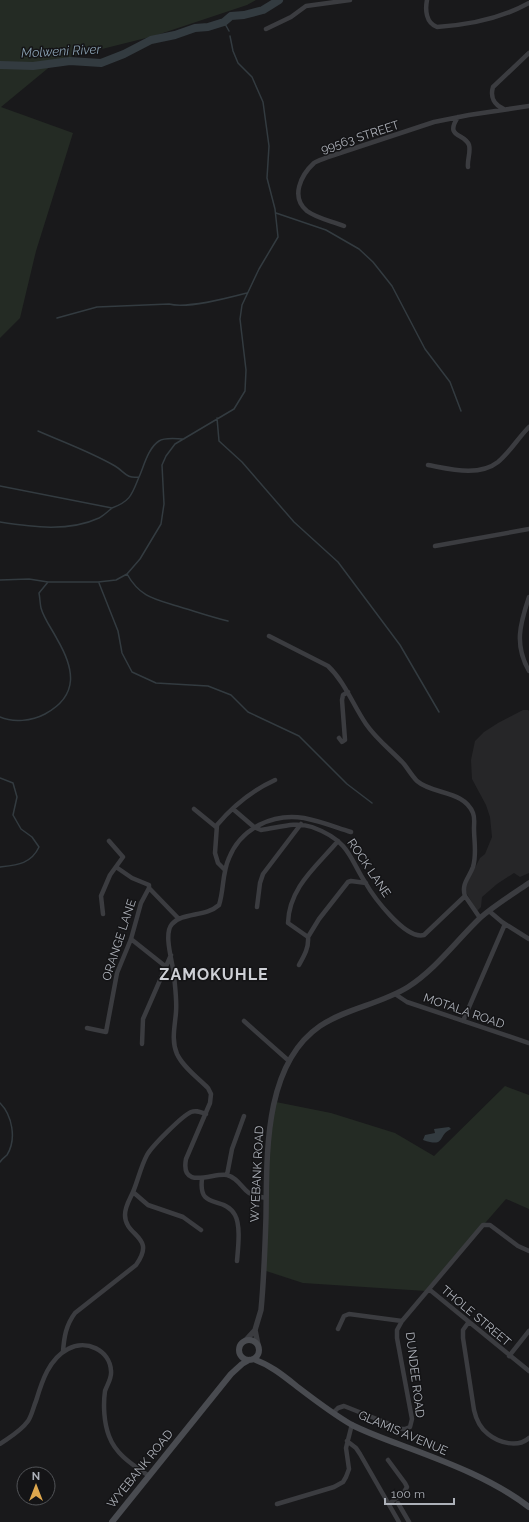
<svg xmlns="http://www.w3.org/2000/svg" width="529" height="1522" font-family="Raleway,sans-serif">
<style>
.built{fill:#262628}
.green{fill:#242b24}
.water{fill:#333b40}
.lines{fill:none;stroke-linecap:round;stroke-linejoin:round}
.stream{stroke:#333b40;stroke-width:1.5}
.river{stroke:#333b40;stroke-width:8}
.minor{stroke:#3b3c40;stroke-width:4.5}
.tertiary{stroke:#3b3c40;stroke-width:5.5}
.secondary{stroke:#494b50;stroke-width:6}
.labels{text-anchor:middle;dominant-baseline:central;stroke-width:3;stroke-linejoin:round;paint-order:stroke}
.street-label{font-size:12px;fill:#adb1b9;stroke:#141416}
.water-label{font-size:13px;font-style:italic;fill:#889fb0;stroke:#141416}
.district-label{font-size:16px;font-weight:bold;letter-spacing:1px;fill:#ced0d6;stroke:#141416}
</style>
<rect width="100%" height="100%" fill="#19191b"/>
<!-- built -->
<path class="built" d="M523,710H528L529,711V873L520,877L514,873L497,884L482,897L481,907L477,911L464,889L480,858L485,854L492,837L490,817L486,805L472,779L471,760L475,741L484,732L498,723Z"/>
<!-- green -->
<path class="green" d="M0,0H256L247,5L154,36L58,60L1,107L73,133L36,251L20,318L0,338Z
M505,1086L529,1095V1209L506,1199L426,1291L303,1283L263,1270L268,1143L276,1102L331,1113L395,1133L434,1156Z"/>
<!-- water -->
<path class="water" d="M449,1127L451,1129C437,1135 447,1148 423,1140L425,1135L435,1133L434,1129Z"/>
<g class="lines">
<!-- stream -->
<path class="stream" d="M224,22L229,31
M276,213L326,230L359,249L373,262L392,286L425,349L450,382L461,411
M57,318L97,307L169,304C187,309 228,298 247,293
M217,418L219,441L242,462L294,522L338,562L400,645L439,712
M38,431C63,442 91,452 115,466C125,472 126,479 139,477C144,466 148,448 159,441C165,437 177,439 184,439
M0,486L112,508C131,501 132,494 139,477
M0,522C32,527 69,532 99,518C103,516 107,512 111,509
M127,574C140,597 154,599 177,606C194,611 211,617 228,621
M0,580L29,579L48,582
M99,583L118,631L122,653L132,672L156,683L208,686L231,695L248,712L299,736L347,784L372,803
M0,717C13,723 32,721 45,714C80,695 74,668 57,639C52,629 44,619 41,608C40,604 40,598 39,593L48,582H98L116,580L127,574L140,559L161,524L164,504L162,465L166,456L175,444L234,409L245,391L246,370L240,319L242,305L259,269L278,237L275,209L267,178L269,146L263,102L252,77L238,63L233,51L230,36
M0,778L13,783L17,797L13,815L21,829L32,837L39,847C31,864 17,865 0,867
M0,1103C12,1115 17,1139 7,1155C5,1157 2,1159 0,1162"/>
<!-- river -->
<path class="river" d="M0,65L33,66L70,61L101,63L124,54L151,40L175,35L195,28L208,27L224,22L231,16L244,15L263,10L279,0"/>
<!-- minor -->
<path class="minor" d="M427,0C425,10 426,23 437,27C468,25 502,18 529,3
M266,29L291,17L306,6L350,0
M504,109C494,105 490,97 493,87L529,53
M458,117C444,138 465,133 469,145C471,152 467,160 468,167
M344,226C332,221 318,219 307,211C290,197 301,175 314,163C318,160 324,159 328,157L434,122L469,115L529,106
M428,465C450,469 479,477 498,462C510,452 518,438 529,427
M435,546L529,529
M529,597C520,624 514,645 529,671
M269,636L328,666C345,682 353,705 366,724C377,740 391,750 404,764C408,769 412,776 417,781C433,795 464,790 473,813C475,818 474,823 474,828C474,842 477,854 473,867C469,878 461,884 465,896
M339,738L342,742L345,740L342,700L343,695L348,692
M194,809L216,827
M233,809L254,827L261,830C278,828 295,821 312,827C323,831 335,837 343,846C352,856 357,870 365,882C373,896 405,940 424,935L465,896L480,918
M225,870L218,863L215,853L217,825C233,806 253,790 275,780
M149,888L179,919
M257,907L260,883L263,874L301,824
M489,911L502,922L529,939
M103,914L101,896L110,875L123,857L109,841
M308,937L319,919L348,882L351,881L366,883
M131,939L165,966
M299,965C304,956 309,948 308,937L288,923C289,887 317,866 338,841
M395,994L407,1002L529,1043
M244,1021L289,1061
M463,1021L505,924
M87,1028L106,1032L117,973L131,939L141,903L149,888V885L132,878L116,867
M142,1044L143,1019L171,955
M227,1175L232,1149L244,1116
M202,1179C198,1211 224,1195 235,1215C241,1226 238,1248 237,1261
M133,1192L148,1205L183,1217L201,1230
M266,1198C260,1197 253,1196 249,1193C241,1187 238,1178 227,1175C214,1172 180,1191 186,1159L210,1103L211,1094L208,1088C198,1078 183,1067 177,1054C171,1040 175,1026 176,1012C177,1000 175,987 174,975C173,963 163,934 172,924C182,912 206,917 219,905C224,890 222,873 229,858C241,828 273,813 304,818C320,821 335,827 351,832
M430,1290L529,1371
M468,1323L463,1330V1338L474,1410C476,1419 480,1428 488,1434C499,1443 518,1448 529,1438
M338,1329L344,1316L349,1314L402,1321
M63,1352C64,1337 66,1325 75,1313L136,1265C157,1236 125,1237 125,1215C125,1206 130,1199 133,1192C138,1180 141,1166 147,1155C152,1146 182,1116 191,1112C196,1110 200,1112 206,1114
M509,1356L529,1331
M333,1413L338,1408L344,1406L402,1429H405L410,1427L412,1419L397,1338V1330L402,1321L483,1225H490L518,1246L529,1251
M347,1441L356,1448L360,1454L399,1522
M0,1444C10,1437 21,1431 28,1421C32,1415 33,1408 36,1401C42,1381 49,1359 68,1349C86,1339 110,1350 111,1371C112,1378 107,1385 105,1391C103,1405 104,1423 109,1436C116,1455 133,1465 149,1476
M388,1460L405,1483L407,1487L404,1492L389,1504
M398,1503L409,1522
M277,1504L334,1487L343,1482L346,1477L349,1469L346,1448L352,1424"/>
<!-- tertiary -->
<path class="tertiary" d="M255,1330L258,1345
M245,1341L255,1330L261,1310C264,1279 265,1248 266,1217C267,1156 263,1065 320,1026C347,1008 381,1004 408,987C436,969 456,941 480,918C495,905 513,894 529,883"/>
<!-- secondary -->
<path class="secondary" d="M239 1350a10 10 0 1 1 20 0a10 10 0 1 1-20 0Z
M253,1359C271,1365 285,1377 299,1388C316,1401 333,1414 352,1425C370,1434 390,1441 409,1448C449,1463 494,1480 529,1507
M112,1522L231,1374L242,1364L249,1360"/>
</g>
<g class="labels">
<!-- street labels -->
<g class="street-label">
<text transform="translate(360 137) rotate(-18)">99563 STREET</text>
<text transform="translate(369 868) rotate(56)">ROCK LANE</text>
<text transform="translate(119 940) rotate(-72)">ORANGE LANE</text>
<text transform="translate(464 1011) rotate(19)">MOTALA ROAD</text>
<text transform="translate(257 1174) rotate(-87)">WYEBANK ROAD</text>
<text transform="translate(476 1316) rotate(40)">THOLE STREET</text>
<text transform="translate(415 1375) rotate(83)">DUNDEE ROAD</text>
<text transform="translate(403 1433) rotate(23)">GLAMIS AVENUE</text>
<text transform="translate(140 1469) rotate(-51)">WYEBANK ROAD</text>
</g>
<!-- water labels -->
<g class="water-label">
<text transform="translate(61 51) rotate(-3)">Molweni River</text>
</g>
<!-- district labels -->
<g class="district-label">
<text x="214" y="974">ZAMOKUHLE</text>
</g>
</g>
<!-- north arrow -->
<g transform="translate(36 1486)"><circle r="19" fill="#141416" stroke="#515357"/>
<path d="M0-3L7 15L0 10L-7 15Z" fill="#dfa84e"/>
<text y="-6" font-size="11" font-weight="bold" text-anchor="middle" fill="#adb1b9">N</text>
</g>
<!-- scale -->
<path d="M385 1498v6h69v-6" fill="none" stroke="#adb1b9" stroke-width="2"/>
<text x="391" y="1498" font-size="12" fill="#adb1b9" stroke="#141416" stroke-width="3" paint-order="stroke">100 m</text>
</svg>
